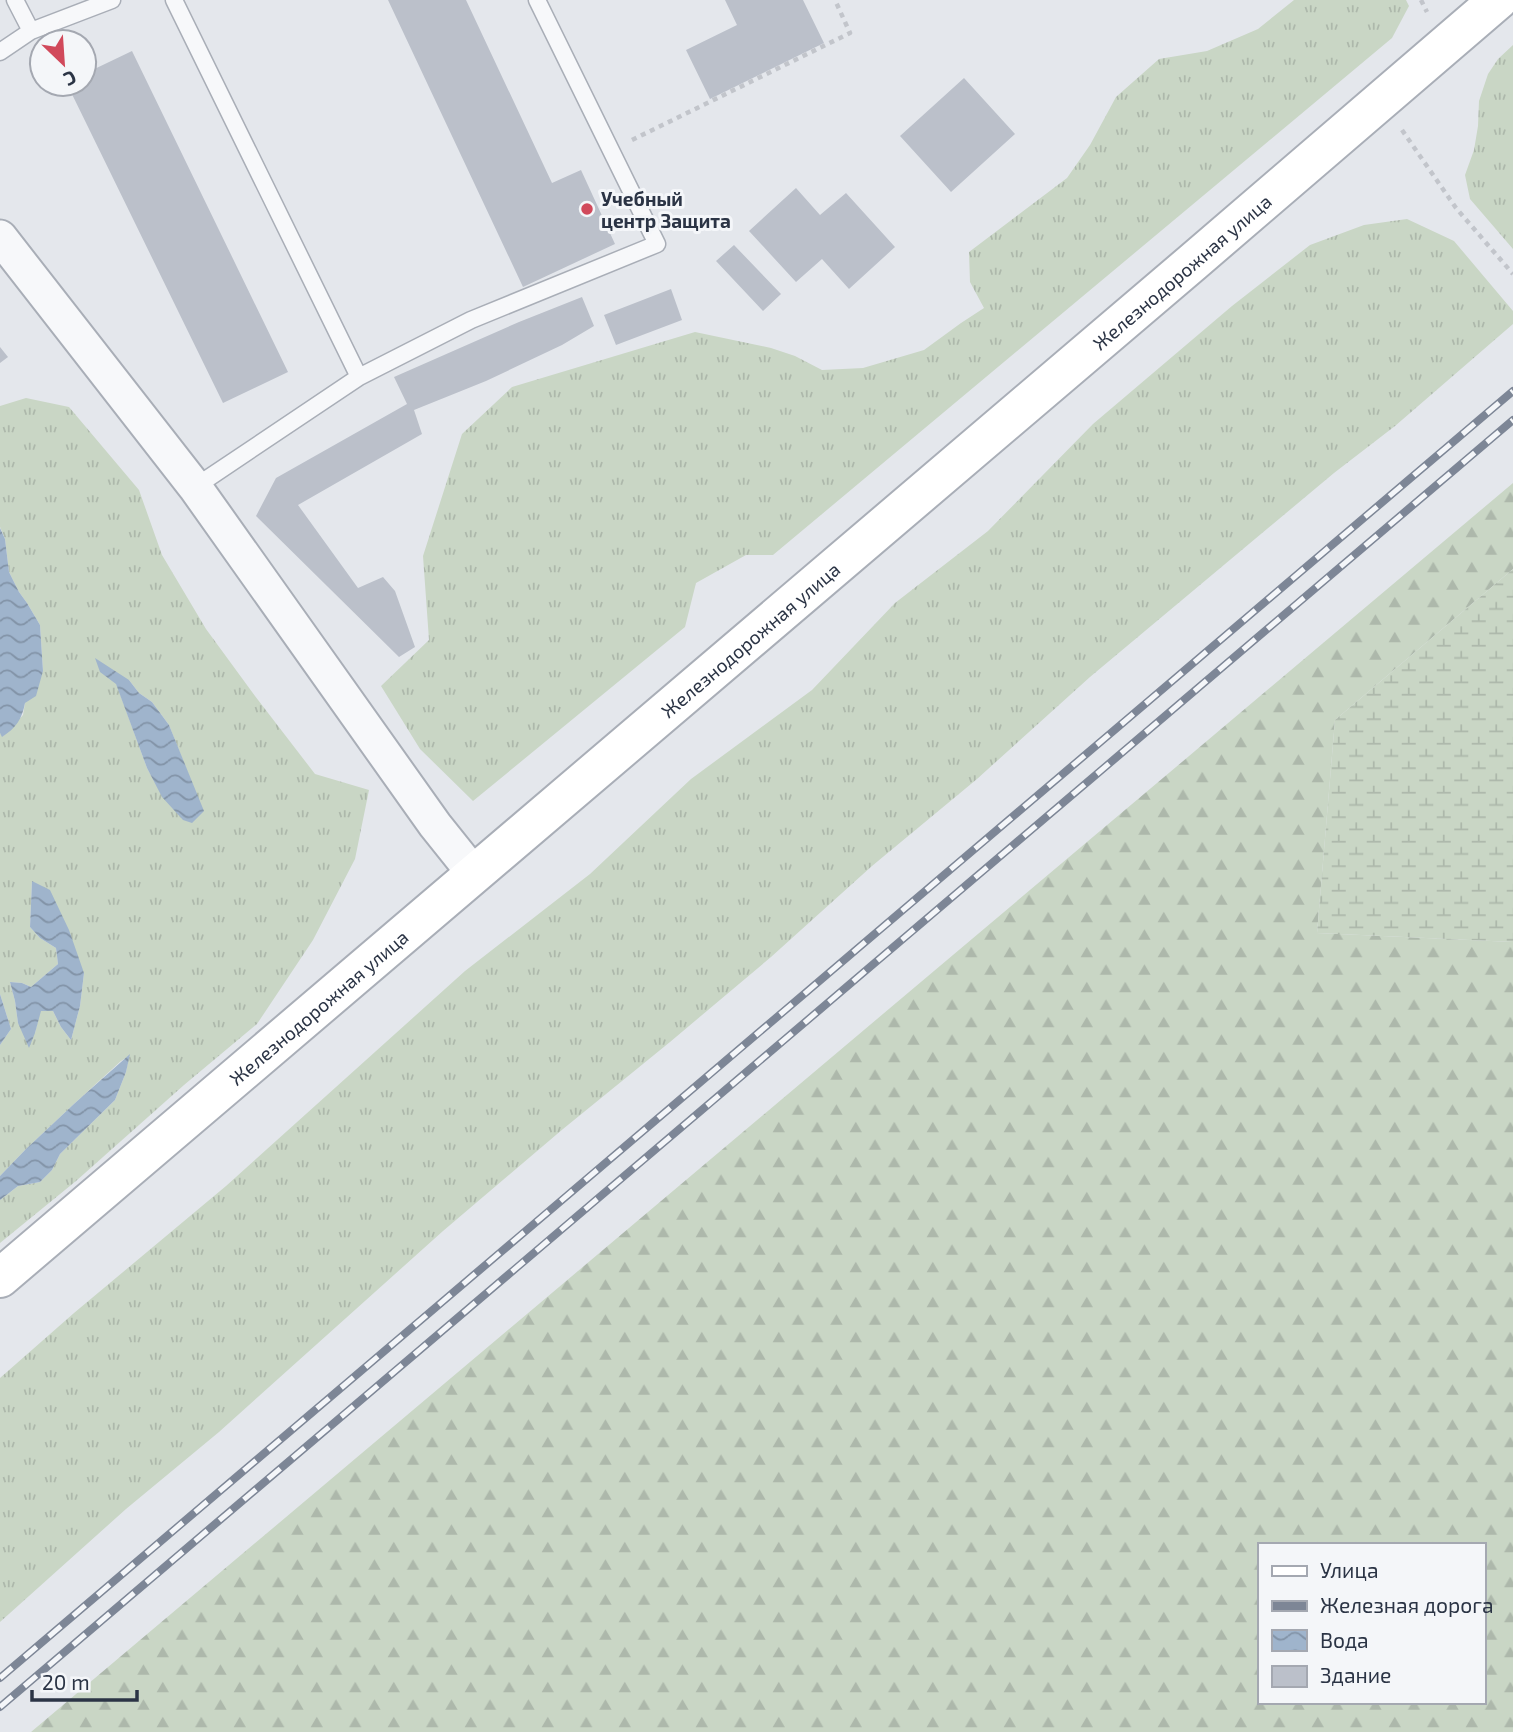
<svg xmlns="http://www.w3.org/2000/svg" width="1513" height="1732" font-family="'Exo 2',sans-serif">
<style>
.grass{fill:url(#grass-tufts);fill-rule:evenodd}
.forest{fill:url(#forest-firs);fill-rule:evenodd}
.wetland{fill:url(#wetland-marsh)}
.water{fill:url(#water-waves)}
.building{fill:#bbc0ca}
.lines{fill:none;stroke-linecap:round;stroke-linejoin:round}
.service-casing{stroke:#a9aeb7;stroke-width:19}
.minor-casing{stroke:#a9aeb7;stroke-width:37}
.secondary-casing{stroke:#a9aeb7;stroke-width:42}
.path{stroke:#c2c5cb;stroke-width:4.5;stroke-dasharray:5 5;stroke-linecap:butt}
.service{stroke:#f7f8fa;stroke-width:16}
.minor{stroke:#f7f8fa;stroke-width:33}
.secondary{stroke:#fff;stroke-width:38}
.rail-casing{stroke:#7d8696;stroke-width:8}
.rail{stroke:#f4f6f9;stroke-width:5;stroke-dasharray:16;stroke-linecap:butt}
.poi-dot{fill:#d1495b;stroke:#f4f6f9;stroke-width:2.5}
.labels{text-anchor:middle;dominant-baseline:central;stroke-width:6;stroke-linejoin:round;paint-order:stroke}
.poi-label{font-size:19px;font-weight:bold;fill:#2b3445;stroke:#f4f6f9;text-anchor:start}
.street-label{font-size:19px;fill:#2b3445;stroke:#f4f6f9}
</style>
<defs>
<pattern id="grass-tufts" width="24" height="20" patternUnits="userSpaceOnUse" patternTransform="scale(1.75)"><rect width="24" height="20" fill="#c9d6c5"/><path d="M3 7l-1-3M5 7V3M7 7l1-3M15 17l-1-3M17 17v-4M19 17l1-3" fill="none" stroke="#adb8ab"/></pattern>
<pattern id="forest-firs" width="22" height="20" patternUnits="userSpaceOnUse" patternTransform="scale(1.75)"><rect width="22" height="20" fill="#c9d6c5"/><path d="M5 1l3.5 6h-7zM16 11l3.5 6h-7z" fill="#adb8ab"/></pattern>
<pattern id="wetland-marsh" width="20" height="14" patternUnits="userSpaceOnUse" patternTransform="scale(1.75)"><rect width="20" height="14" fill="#c9d6c5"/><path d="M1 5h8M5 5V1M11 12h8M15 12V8" fill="none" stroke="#adb8ab"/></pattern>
<pattern id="water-waves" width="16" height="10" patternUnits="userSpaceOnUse" patternTransform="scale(1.75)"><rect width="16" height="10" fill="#9fb4cc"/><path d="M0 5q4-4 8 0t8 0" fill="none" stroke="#8293a7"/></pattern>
</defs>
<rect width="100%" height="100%" fill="#e4e7ec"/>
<!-- grass -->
<path class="grass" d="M1294,0H1406L1409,6L1392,38L773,555H746L696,583L685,627L473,801L420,749L381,686L429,640L423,556L462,434L512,387L695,332L771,348L795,356L822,370L863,368L924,350L961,323L984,308L970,282L969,252L1067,178L1090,145L1116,97L1159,59L1207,51L1258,29Z
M1513,45V249L1470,199L1465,175L1474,150L1478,126L1479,101L1488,74L1498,59Z
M1407,219L1454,241L1513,311V324L1395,426L1334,473L1090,677L977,779L872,866L771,957L670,1042L563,1129L443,1231L219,1432L126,1509L0,1622V1378L74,1313L226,1186L465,971L590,874L691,779L812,690L895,603L988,531L1093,424L1232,306L1310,245L1364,225Z
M26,398L69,407L139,490L162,555L206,629L255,696L315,774L369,790L355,859L313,940L257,1024L184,1085L76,1181L0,1243V1200L18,1186L40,1182L52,1170L60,1154L115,1100L126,1072L129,1056L121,1061L75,1103L26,1149L0,1176V1045L11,1029L0,994V733L3,736L23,715L25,703L43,671L40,625L27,603L19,592L9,572L5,539L0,527V406ZM129,680L139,693L152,702L169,725L195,791L163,797L147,768L116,683ZM32,881L84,973L80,1006L71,1040L61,1027L53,1011H40L35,1033L18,1023L15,1001L10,982L22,983L31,987L58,964L56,948L40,938L30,927Z"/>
<!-- forest -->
<path class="forest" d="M1513,483V569L1335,720L1317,933L1513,942V1732H31ZM1259,1545H1483V1702H1259Z"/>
<!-- wetland -->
<path class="wetland" d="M1513,569V942L1317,933L1335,720Z"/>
<!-- water -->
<path class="water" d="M0,528L5,539L9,572L19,592L27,603L40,625L43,671L36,696L25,703C22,719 16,728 2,737L0,733Z
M95,658L129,680L139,693L152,702L169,725L204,811L192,823L183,820L162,797L147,768L116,684L100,672Z
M32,881L50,890L69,930L84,973L80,1006L71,1040L61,1027L53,1011H41L35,1033L29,1048L18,1023L15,1001L10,982L22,983L31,987L58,964L56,948L40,938L30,927Z
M0,994L11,1029L0,1045Z
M130,1054L126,1072L115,1100L60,1154L52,1170L40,1182L18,1186L0,1200V1176L26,1149L75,1103Z"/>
<!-- building -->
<path class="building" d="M388,0H466L552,183L581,170L615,244L523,287Z
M725,0H803L824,43L710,99L686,50L737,25Z
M132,51L288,372L223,403L67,84H84V74Z
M964,78L1015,134L951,192L900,136Z
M796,188L820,215L846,193L895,247L849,289L822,259L796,282L749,231Z
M734,245L781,294L763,311L716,261Z
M671,289L682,320L616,345L604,315Z
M582,297L594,326L562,345L486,381L414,410L422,434L298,505L358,588L383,577L395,591L415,647L399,657L256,516L276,478L407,404L394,377L519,322Z
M0,347L8,357L0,363Z"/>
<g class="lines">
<!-- service casing -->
<g class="service-casing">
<path id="service" d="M15,0L31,31
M174,0L359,377L195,487
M0,52L31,31L112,0
M359,377L471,320L657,244L537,0"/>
</g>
<!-- minor casing -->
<g class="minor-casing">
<path id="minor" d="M0,237L195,487L435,825L475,875"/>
</g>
<!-- secondary casing -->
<g class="secondary-casing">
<g id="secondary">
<path id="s1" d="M0,1278L1193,262L1498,0"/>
</g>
</g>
<!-- path -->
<path class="path" d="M1421,0L1427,12
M1402,130L1456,208L1513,274
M632,140L850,33L835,0"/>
<!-- service -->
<use href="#service" class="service"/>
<!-- minor -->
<use href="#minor" class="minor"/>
<!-- secondary -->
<use href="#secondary" class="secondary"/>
<!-- rail casing -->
<g class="rail-casing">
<path id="rail" d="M0,1678L1513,391
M0,1707L1513,420"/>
</g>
<!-- rail -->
<use href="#rail" class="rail"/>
</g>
<!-- markers -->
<circle class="poi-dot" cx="587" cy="209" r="7"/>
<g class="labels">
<!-- poi labels -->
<g class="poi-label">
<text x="601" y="198">Учебный<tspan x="601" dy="22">центр Защита</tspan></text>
</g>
<!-- street labels -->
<g class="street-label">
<text stroke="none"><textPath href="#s1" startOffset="1552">Железнодорожная улица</textPath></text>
<text stroke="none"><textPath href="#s1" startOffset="985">Железнодорожная улица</textPath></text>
<text stroke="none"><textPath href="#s1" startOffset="418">Железнодорожная улица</textPath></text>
</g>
</g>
<!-- legend -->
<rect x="1258" y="1543" width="228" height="161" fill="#f4f6f9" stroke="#a4a8b1" stroke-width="2"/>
<rect x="1272" y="1566" width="35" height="10" fill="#ffffff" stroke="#a4a8b1" stroke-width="2"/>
<text x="1320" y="1578" font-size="21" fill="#2b3445">Улица</text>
<rect x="1272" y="1601" width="35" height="10" fill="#7d8696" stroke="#a4a8b1" stroke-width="2"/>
<text x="1320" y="1613" font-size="21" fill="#2b3445">Железная дорога</text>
<rect x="1272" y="1630" width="35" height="21" fill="url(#water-waves)" stroke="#a4a8b1" stroke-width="2"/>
<text x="1320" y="1648" font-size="21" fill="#2b3445">Вода</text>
<rect x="1272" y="1666" width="35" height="21" fill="#bbc0ca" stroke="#a4a8b1" stroke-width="2"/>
<text x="1320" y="1683" font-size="21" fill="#2b3445">Здание</text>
<!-- north arrow -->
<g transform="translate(63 63) rotate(155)"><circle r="33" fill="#f4f6f9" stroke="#a4a8b1" stroke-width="2"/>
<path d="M0-5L12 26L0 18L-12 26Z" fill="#d1495b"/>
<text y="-10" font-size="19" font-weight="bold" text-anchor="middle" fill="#2b3445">С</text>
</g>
<!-- scale -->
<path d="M32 1690v10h105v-10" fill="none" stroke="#2b3445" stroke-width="3.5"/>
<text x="42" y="1690" font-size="21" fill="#2b3445" stroke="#f4f6f9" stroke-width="5" paint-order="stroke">20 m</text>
</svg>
